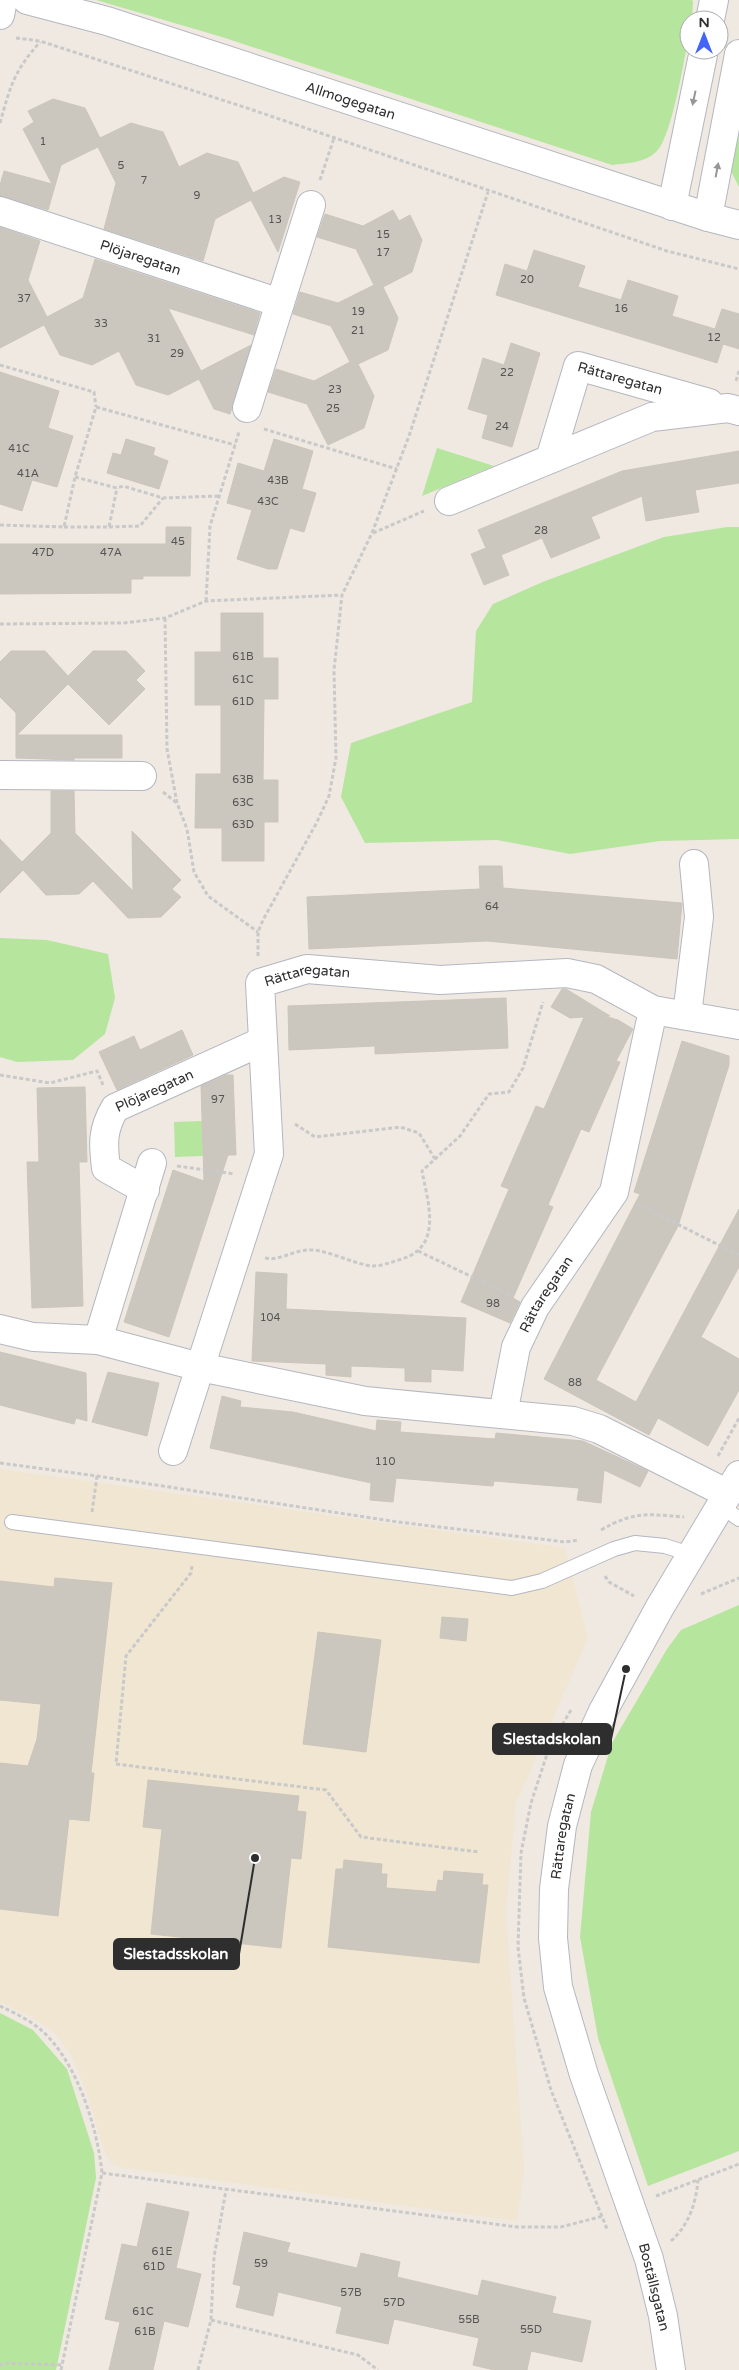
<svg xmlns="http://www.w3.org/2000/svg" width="739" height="2370" font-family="'Varela Round',sans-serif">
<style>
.education{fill:#f0e6d1}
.green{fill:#b6e59e}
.building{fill:#cbc7bf;stroke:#cbc5ba}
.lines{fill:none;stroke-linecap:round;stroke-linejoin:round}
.lane-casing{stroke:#b4b7c1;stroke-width:16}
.street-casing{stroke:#b4b7c1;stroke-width:30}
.path{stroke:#c9c9c9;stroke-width:3;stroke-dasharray:4 2.5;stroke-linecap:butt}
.lane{stroke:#fff;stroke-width:14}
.street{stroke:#fff;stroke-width:28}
.oneway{fill:#969696}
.labels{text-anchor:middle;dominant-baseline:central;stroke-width:4.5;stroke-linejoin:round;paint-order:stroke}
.number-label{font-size:11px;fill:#555452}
.street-label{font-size:14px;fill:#2e2e2e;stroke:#fff}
.leader{fill:none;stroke:#2e2e2e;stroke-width:2}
.callout-dot{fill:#2e2e2e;stroke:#fff;stroke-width:2}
.callout{fill:#2e2e2e;stroke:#2e2e2e;stroke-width:2}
.callout-label{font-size:15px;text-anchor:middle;font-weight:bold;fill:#fff}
</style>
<rect width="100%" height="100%" fill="#efe9e1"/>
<!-- education -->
<path class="education" d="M0,1469L565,1548L588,1638L516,1804L506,1912L524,2170L517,2221L125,2168L112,2164L105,2153L86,2091L72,2056L55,2033L33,2018L0,2002Z"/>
<!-- green -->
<path class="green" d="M96,0H692L693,2L692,19L689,20V35C684,59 672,138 656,152C644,163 627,163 612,165L222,37Z
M739,93V187L728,165Z
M437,448L494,466L422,496Z
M727,527H739V839L660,841L570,854L497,840L365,843L341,797L351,743L472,702L476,631L493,604L545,581L664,537Z
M0,938L47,940L108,954L115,998L105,1034L73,1060L17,1062L0,1057Z
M202,1121L203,1156L175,1157L174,1122Z
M739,1605V2151L648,2186L598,2038L580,1937L591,1812L612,1743L667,1649L681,1630Z
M0,2013L33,2030L67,2069L94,2153L96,2178L56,2370H0Z"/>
<!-- building -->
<path class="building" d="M53,99L85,108L100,138L131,123L163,132L179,167L207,153L238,162L253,193L284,177L300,182L278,252L251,200L215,219L203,261L104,229L116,183L98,147L61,165L48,210L0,196V185L4,171L52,184L23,129L34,122L28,111Z
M393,210L399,221L410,215L422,240L412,272L383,287L398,318L388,350L358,364L374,396L364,428L328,445L307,404L268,392L276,369L314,381L350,362L331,326L293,314L300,292L338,303L374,285L356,249L317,237L325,214L363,226Z
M0,227L40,241L28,280L47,317L83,298L95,259L260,313L254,335L168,308L201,371L251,345L230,414L214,409L199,379L168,395L136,385L119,351L92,365L60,355L44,325L0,348Z
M534,250L585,266L578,287L621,300L628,280L678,296L672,316L715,329L722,309L739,314V349L723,344L717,363L496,295L505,264L527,271Z
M511,343L540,353L512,447L482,438L488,415L468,409L483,358L504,365Z
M0,372L59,391L48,428L73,436L57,487L32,480L22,511L0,504Z
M126,439L155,448L153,455L168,461L159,489L107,473L113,453L121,455Z
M274,439L313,451L302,489L316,493L304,532L290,528L277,569H268L237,559L252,510L227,503L238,463L264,471Z
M739,451V483L695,490L699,512L646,521L642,496L591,517L600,538L551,558L542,538L501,555L509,575L484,585L471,554L486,548L478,530L622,471Z
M166,527H191L190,576H143V579H131V593L0,594V544H166Z
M221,613H263V658H278V699H264L263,780H278V822H264V861H222V828H195L196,774H221V705H195V652H221Z
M11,651H45L68,676L93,651H126L145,671L136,680L145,689L109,725L68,684L17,735H122V758H74V760L16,758V713L0,697V662Z
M51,791H74L75,833L133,891L132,831L181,880L172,889L181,897L161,917L128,918L93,881L79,894L46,895L23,870L0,893V839L22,862L51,833Z
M479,866H502L503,888L682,903L677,959L487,941L309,949L307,897L480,889Z
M562,989H566L610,1016H604L618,1020L633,1029L616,1061L620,1062L589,1132L581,1129L548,1205L553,1207L513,1298L520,1302L510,1323L461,1302L509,1189L501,1186L536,1106L544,1109L584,1017L570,1018L551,1007Z
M506,998L508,1048L375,1054V1046L289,1050L288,1006Z
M182,1030L193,1055L117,1090L99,1052L134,1036L140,1050Z
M682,1041L729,1056V1065L678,1226L596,1380L636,1402L739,1209V1267L701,1337L739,1359V1390L708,1446L658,1418L649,1435L544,1379L640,1194L634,1192Z
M226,1075H233L236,1155H228L169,1337L124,1322L173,1170L204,1181L201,1086Z
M85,1087L87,1162H79L83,1306L32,1308L27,1162H39L37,1088Z
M256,1272L287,1274L286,1309L466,1318L463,1371L431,1369V1382L405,1381V1368L351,1366V1377L326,1375V1364L252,1361Z
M0,1352L86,1373L87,1421L76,1418L74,1424L0,1405Z
M108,1372L159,1383L147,1436L92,1422Z
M222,1396L241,1401L240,1407L293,1412L376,1431L377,1420L401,1422L400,1432L495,1439L496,1433L583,1441L648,1471L640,1487L604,1470L601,1503L577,1500L579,1488L494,1481L493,1486L396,1478L393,1502L370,1500L371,1483L210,1448Z
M55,1578L112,1583L91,1773H94L89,1821L69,1819L58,1916L0,1909V1763L28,1766L37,1739L41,1704L0,1700V1581L54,1587Z
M442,1617L468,1619L466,1641L440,1638Z
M318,1632L381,1640L366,1752L303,1744Z
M148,1780L299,1796L297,1811L306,1812L301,1859L291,1858L281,1948L151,1934L162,1829L143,1827Z
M344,1860L382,1864L381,1874H387L386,1888L436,1892L438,1880L443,1881L444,1871L483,1874L482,1885H488L479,1963L328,1947L336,1869H343Z
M147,2203L189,2212L176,2268L201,2274L188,2327L164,2321L153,2370H109L120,2322L105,2319L122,2244L137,2247Z
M244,2232L290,2243L287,2252L357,2268L361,2253L400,2262L397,2277L478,2296L482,2280L556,2297L552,2313L591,2321L582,2362L531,2351L527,2370H494L473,2365L479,2338L394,2319L388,2344L336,2333L342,2307L278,2292L273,2316L236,2307L241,2286L233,2284Z"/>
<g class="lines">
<!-- lane casing -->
<g class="lane-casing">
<path id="lane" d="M721,1506L739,1519
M12,1522L512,1588L542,1581L614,1549L635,1543L665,1546L690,1554"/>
</g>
<!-- street casing -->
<g class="street-casing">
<g id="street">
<path id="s1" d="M27,0L107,21L708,217L739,225"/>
<path d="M0,15L3,0"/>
<path d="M710,20L714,0"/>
<path d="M672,206L704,50"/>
<path id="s2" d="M0,211L280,303L311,205"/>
<path d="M708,217L739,54"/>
<path d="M247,408L280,303"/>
<path id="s3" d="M550,459L578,366L709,403"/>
<path d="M449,501L652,417L728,408L739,411"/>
<path d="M0,775L142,776"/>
<path d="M687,1015L699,917L694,864"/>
<path d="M152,1163L98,1340L200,1367L365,1401L573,1421L599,1429L728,1494"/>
<path id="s4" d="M145,1190L106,1168C103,1144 102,1130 115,1108L263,1041"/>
<path d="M0,1329L33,1337L98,1340"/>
<path id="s5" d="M503,1414L516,1347L535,1307L614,1192L653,1010"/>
<path id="s6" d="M173,1451L269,1154L260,983L307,969L440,980L567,973L596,979L653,1010L739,1025"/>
<path id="s7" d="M671,2370L663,2316L649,2259L584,2075L558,1987L553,1938L554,1889L562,1826L578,1765L603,1711L660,1607L739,1475"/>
</g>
</g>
<!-- path -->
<path class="path" d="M16,38L40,41L244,107L667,251L739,269
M0,123C10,87 14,71 40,42
M320,180L334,138
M0,365L94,392L96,407
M736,381L739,371
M264,429L397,469
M75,477L117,488L123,486L163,498L218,496
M0,525L64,527L75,477L96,407L235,445
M64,527H109L117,488
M109,527L140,526L163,498
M373,533L424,511
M206,601L210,526L239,432
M165,618L167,749L177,803L187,829L194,872L208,896L258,932
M0,624L123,623L165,618L206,601L342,595
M163,792L177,803
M258,956V932L263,920L317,822L329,796L336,758L334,670L342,595L372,533L409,436L488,192
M0,1075L50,1083L97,1071L103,1085
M295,1124L315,1137L400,1127L419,1133L435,1159
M177,1166L235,1174
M637,1204L739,1255
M418,1251L512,1296
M265,1258C281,1261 293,1250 309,1250C326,1249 353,1264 372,1266C382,1266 392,1262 402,1259C443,1246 428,1203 422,1171L460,1136L489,1094L509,1092L523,1068L543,1002
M718,1456L739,1418
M0,1463L97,1476L398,1522L565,1542L579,1540
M92,1512L97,1476
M601,1530C635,1511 646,1514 684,1517
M192,1566L191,1573L126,1656L116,1764L326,1790L361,1837L479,1852
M605,1576L609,1582L634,1596
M701,1594L739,1578
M571,1710L550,1745L531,1803L521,1853L518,1947L524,1998L551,2090L607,2229
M0,2006C13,2012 29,2020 40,2029C77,2061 97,2126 102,2173
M656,2196L739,2164
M671,2241C689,2225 696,2203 698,2180
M211,2320L358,2355L378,2370
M0,2366L3,2363L62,2365
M61,2370L102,2173L517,2227H561L603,2216
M198,2370L211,2320L214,2257L226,2190"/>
<!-- lane -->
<use href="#lane" class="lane"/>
<!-- street -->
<use href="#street" class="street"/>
</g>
<!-- one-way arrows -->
<defs><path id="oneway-solid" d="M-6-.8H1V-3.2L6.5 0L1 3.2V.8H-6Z" transform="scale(1.25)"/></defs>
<g class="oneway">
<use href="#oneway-solid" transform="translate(694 98) rotate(102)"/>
<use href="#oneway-solid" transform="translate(717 170) rotate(-79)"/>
</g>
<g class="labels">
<!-- number labels -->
<g class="number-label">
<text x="43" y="141">1</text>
<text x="121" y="165">5</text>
<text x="144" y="180">7</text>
<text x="197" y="195">9</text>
<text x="275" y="219">13</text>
<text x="383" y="234">15</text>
<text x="383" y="252">17</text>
<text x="527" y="279">20</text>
<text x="24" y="298">37</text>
<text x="621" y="308">16</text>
<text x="358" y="311">19</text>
<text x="101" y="323">33</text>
<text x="358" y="330">21</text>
<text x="714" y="337">12</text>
<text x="154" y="338">31</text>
<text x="177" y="353">29</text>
<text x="507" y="372">22</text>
<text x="335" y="389">23</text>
<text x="333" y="408">25</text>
<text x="502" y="426">24</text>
<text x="19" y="448">41C</text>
<text x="28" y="473">41A</text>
<text x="278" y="480">43B</text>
<text x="268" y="501">43C</text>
<text x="541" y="530">28</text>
<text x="178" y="541">45</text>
<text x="43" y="552">47D</text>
<text x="111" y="552">47A</text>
<text x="243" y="656">61B</text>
<text x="243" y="679">61C</text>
<text x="243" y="701">61D</text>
<text x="243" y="779">63B</text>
<text x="243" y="802">63C</text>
<text x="243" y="824">63D</text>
<text x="492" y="906">64</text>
<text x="218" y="1099">97</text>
<text x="493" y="1303">98</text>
<text x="270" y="1317">104</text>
<text x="575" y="1382">88</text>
<text x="385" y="1461">110</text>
<text x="162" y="2251">61E</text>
<text x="261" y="2263">59</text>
<text x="154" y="2266">61D</text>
<text x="351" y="2292">57B</text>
<text x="394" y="2302">57D</text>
<text x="143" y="2311">61C</text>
<text x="469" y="2319">55B</text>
<text x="531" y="2329">55D</text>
<text x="145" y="2331">61B</text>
</g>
<!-- street labels -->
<g class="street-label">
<text stroke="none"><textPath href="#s1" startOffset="339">Allmogegatan</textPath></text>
<text stroke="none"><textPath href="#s2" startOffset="148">Plöjaregatan</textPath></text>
<text stroke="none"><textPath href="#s3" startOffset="141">Rättaregatan</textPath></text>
<text stroke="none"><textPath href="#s6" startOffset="532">Rättaregatan</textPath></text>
<text stroke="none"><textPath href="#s4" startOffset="150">Plöjaregatan</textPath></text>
<text stroke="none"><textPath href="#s5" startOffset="129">Rättaregatan</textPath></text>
<text stroke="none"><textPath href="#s7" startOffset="552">Rättaregatan</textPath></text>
<text transform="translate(654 2287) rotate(76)">Boställsgatan</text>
</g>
</g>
<!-- callouts -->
<path class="leader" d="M626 1669L611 1739M255 1858L239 1954"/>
<g class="callout-dot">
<circle cx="626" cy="1669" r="5"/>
<circle cx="255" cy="1858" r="5"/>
</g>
<g class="callout">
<rect x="493" y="1724" width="118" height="30" rx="5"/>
<rect x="114" y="1939" width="125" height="30" rx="5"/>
</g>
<g class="callout-label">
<text x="552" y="1744">Slestadskolan</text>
<text x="176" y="1959">Slestadsskolan</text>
</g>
<!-- north arrow -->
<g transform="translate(704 35)"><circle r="24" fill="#ffffff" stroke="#ababab"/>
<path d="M0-4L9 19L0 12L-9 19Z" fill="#4264fb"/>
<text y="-8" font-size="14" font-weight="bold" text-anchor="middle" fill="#2e2e2e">N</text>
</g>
</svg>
